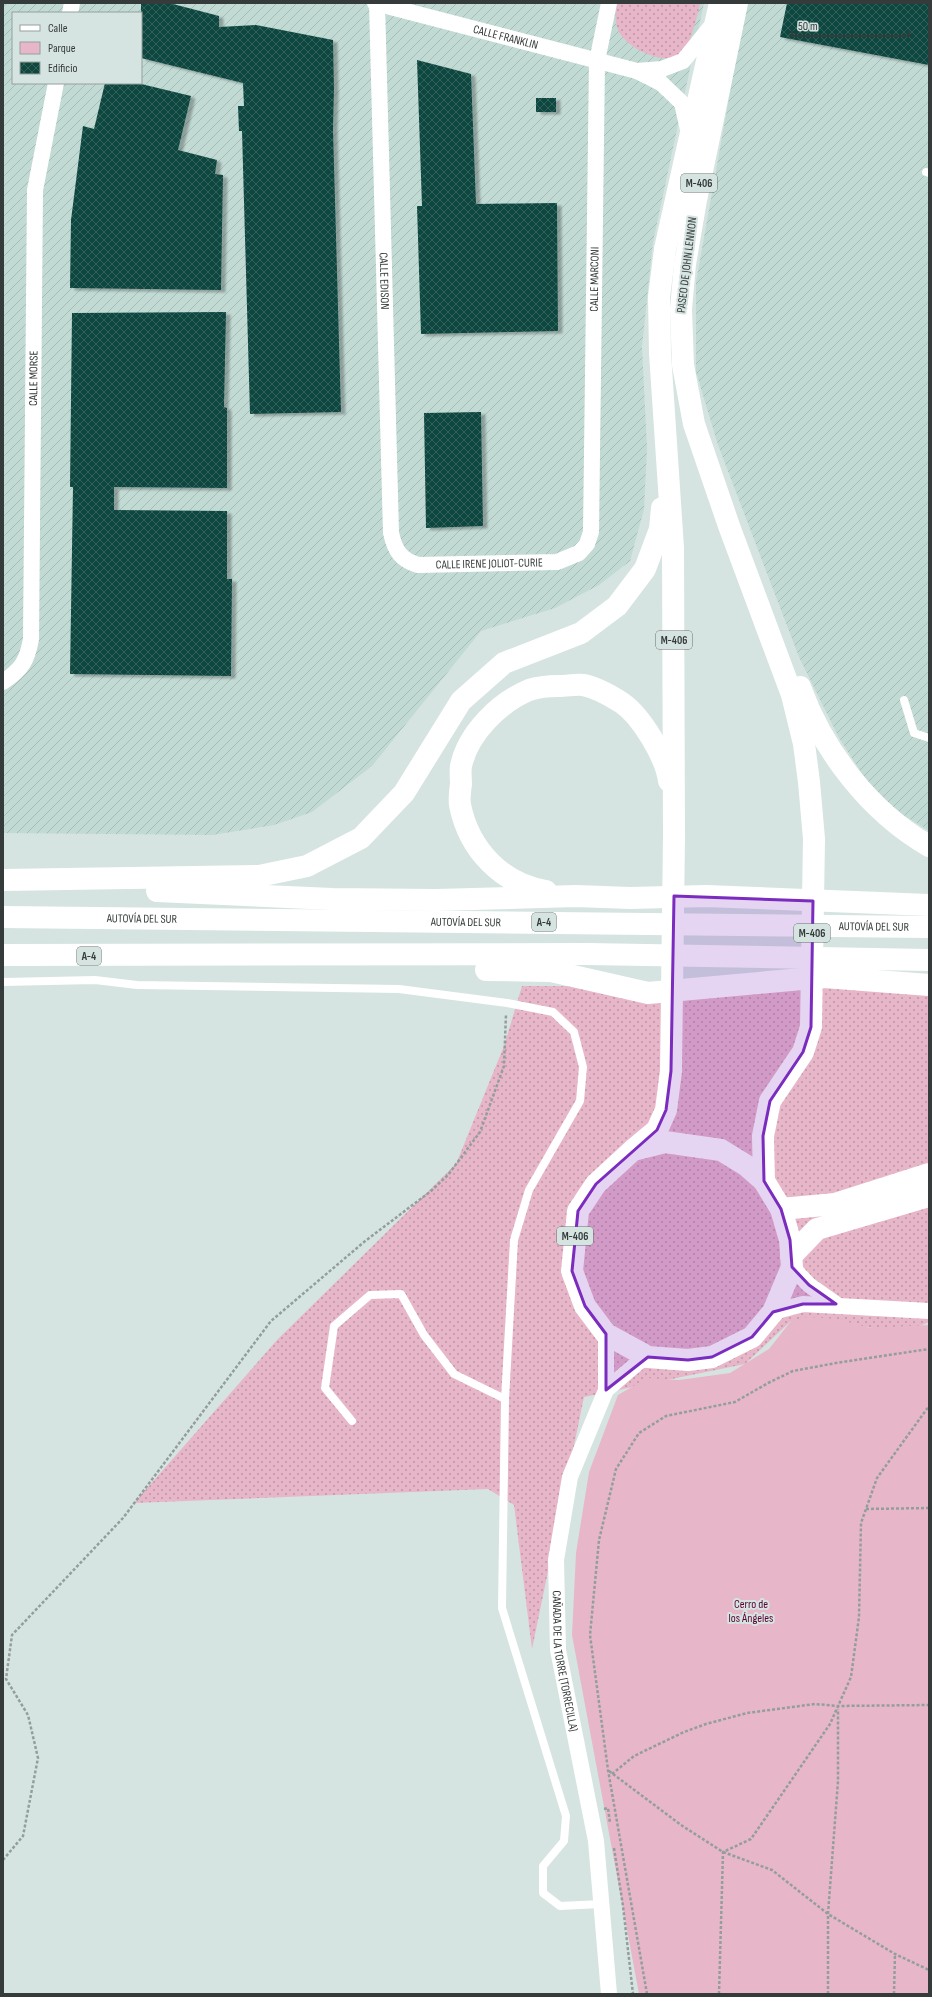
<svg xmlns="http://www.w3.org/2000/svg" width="932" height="1997" font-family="'Sofia Sans Condensed',sans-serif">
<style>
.industrial{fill:url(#industrial-furrows);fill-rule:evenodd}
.grass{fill:url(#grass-dots)}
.park{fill:#e8b6c9}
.building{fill:url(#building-cross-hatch);filter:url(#shadow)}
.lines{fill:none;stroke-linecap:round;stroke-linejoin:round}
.path{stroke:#939e9c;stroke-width:2.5;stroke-dasharray:3 2;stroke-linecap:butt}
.lane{stroke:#fff;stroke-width:8}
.street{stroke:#fff;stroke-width:16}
.highway{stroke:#fff;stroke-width:22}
.marked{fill:#7b2cbf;fill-opacity:0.2;stroke:#7b2cbf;stroke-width:3;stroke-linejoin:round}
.labels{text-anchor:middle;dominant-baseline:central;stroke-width:4;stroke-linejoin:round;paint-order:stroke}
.shield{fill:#d5e4e1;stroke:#656e6c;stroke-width:1}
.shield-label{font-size:11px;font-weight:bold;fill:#353b3a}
.street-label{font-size:12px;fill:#353b3a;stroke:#d5e4e1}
.park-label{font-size:12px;fill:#5b0034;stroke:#d5e4e1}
</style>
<defs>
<pattern id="industrial-furrows" width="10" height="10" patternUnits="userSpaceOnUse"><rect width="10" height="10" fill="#c2dad4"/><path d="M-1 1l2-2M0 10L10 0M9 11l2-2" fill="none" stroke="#a7bcb7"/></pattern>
<pattern id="grass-dots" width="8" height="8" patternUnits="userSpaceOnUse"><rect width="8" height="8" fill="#e8b6c9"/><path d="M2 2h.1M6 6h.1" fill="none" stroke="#bd95a4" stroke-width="1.8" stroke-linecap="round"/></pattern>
<pattern id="building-cross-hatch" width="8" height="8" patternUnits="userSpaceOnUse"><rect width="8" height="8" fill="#0f473f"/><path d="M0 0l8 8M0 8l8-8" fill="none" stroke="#33605a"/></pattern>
<filter id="shadow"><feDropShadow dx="4.5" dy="2.5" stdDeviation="1" flood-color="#0004"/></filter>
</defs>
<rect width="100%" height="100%" fill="#d5e4e1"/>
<!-- industrial -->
<path class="industrial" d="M3,3H704L653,242L642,347L647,448L644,509L630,561L599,585L555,608L481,631L372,766L312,812L274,825L212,835L3,833ZM13,13H141V83H13Z
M746,3H929V831L878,799L838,736L799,657L718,445L696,372V282Z"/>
<!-- grass -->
<path class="grass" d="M617,3H700C699,11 690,44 685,50C670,70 626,49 618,30C614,21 616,12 617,3Z
M522,986L929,987V1322L909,1331L791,1321L745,1364L584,1397L532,1649L514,1505L488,1489L134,1503L277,1340L456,1164L504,1046Z"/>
<!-- park -->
<path class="park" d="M807,1317L837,1319L870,1328L929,1325V1994H639L572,1635L576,1553L589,1472L618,1395L647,1378L679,1380L730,1373L769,1349L791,1321Z"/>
<!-- building -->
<path class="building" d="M141,3H169L219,16V27L256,25L333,40L334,89L333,129L341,412L250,414L242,131H239L238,106H244L243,83L141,58Z
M787,3H929V65L780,37Z
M417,60L471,74L476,204L557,203L558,331L421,334L417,206H422Z
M105,83H137L191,96L178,150L217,160L215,174L223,175L221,290L70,288L71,220L83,126L94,129Z
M536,98H556V112H536Z
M226,312L224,407L227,408V488L114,487V510L227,511V579H232L231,676L70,674L73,487H70L72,313Z
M481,412L483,526L426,528L424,413Z"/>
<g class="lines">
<!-- path -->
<path class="path" d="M866,1509L929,1508
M609,1771L681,1825L723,1852L772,1870L828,1914L895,1954L929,1970
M612,1774L634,1756L684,1732L706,1724L747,1713L815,1704L838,1706L929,1705
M604,1809L608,1808L610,1823
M614,1848L623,1906L633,1994
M3,1860L23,1836L38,1758L28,1715L6,1679L12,1635L123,1518L271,1321L364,1242L431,1191L448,1175L480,1132L504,1066L506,1014
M647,1994L608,1770L590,1635L599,1540L616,1469L639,1433L666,1416L735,1402L768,1383L793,1371L836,1363L929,1349
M719,1994L723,1852L751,1839L830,1724L851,1677L859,1617L861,1523L877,1478L929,1406
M828,1994V1914L838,1781V1709
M894,1994L895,1954"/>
<!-- lane -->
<path class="lane" d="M926,172L929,173
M904,700L914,733L929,738
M3,982L95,980L137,985L399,989L507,1003L553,1012L574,1032L583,1067L580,1101L529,1190L514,1240L505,1399L502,1608L566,1816L564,1841L543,1866V1893L560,1906L601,1904
M352,1421L325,1388L334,1326L370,1295L401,1294L424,1335L454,1374L505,1399"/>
<!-- street -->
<g class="street">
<path id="s1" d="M375,3L637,71"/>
<path id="s2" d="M377,3L391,533C395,551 401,560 418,565L557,562L579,553L587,544L591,532L597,61L609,3"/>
<path d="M70,13L72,3"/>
<path d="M689,134L682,103L661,83L637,71L662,69L683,61L713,24"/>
<path id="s3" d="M3,682C22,669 27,661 31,639L35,190L56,83"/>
<path d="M792,1267L809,1285L836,1304"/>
<path d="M773,1312L803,1304L929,1311"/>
<path id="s4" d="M606,1334V1390L570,1477L556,1560L558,1650L596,1841L609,1994"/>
<path d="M606,1390L640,1361L648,1357"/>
</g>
<!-- highway -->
<g class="highway">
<path d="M737,3L696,200L685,264L681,309L683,365L694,424L729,526L792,695L804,744L809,782L814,839L811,1027L803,1052L770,1101L763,1136L764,1181"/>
<path d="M800,687C823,751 870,812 929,846"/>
<path d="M3,880L259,876L307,866L361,838L404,793L461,701L504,663L581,633L617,606L645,569L660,529L662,508"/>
<path d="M157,891L332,899L436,900L576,896L630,898L706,896L929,905"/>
<path d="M546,891C502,884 469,850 460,805C459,799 460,791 461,784C461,779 460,772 461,766C468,733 499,703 529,690C538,687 550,686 559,686C567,686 576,684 583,685C596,687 611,696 622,703C641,716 666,757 669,781"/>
<path id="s5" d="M3,917L929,927"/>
<path d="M3,955L587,954L929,960"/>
<path d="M486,970L551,971L648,993L824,977L929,985"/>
<path d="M633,1150L665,1142L721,1150L747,1166L764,1181L781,1209L790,1240L792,1267L773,1312L752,1337L712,1357L688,1360L648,1357L606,1334L585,1306L572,1271L578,1211L596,1184L633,1150L657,1130L666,1110L671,1071L674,836L673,548L660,353L659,297L665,249L720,3"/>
<path d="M781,1209L835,1204L929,1174"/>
<path d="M791,1256L817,1229L929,1196"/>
</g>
</g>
<!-- marked area -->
<path class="marked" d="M674,896L813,901L811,1027L803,1052L770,1101L763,1136L764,1181L781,1209L790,1240L792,1267L809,1285L836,1304H803L773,1312L752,1337L712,1357L688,1360L648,1357L606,1390V1334L585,1306L572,1271L578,1211L596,1184L657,1130L666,1110L671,1071Z"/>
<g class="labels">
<!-- shield labels -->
<g class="shield">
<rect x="681" y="174" width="36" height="18" rx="3"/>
<rect x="656" y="631" width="36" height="18" rx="3"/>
<rect x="532" y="913" width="24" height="18" rx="3"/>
<rect x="794" y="924" width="36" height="18" rx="3"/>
<rect x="77" y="947" width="24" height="18" rx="3"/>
<rect x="557" y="1227" width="36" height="18" rx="3"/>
</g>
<g class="shield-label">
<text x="699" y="183">M-406</text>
<text x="674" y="640">M-406</text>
<text x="544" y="922">A-4</text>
<text x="812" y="933">M-406</text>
<text x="89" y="956">A-4</text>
<text x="575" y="1236">M-406</text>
</g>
<!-- street labels -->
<g class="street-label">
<text stroke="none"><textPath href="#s1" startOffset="135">CALLE FRANKLIN</textPath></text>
<text transform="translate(687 265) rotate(-83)">PASEO DE JOHN LENNON</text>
<text stroke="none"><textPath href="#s2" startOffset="1015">CALLE MARCONI</textPath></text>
<text stroke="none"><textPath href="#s2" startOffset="278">CALLE EDISON</textPath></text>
<text stroke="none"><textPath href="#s3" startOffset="314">CALLE MORSE</textPath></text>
<text stroke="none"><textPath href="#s2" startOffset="646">CALLE IRENE JOLIOT-CURIE</textPath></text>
<text stroke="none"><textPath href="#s5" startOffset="139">AUTOVÍA DEL SUR</textPath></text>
<text stroke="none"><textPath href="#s5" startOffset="463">AUTOVÍA DEL SUR</textPath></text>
<text stroke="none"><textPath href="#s5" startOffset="871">AUTOVÍA DEL SUR</textPath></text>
<text stroke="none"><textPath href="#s4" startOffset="336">CAÑADA DE LA TORRE (TORRECILLA)</textPath></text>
</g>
<!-- park labels -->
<g class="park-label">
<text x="751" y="1604">Cerro de<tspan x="751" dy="14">los Ángeles</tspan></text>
</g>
</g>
<!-- border -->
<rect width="932" height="1997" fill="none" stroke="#353b3a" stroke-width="8"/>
<!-- legend -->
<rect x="12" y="12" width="130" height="72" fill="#d5e4e1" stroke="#95a09e"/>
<rect x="20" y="25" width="20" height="6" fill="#ffffff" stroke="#95a09e"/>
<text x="48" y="32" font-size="12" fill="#353b3a">Calle</text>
<rect x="20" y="42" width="20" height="12" fill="#e8b6c9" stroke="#95a09e"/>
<text x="48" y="52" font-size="12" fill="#353b3a">Parque</text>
<rect x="20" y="62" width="20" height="12" fill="url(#building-cross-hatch)" stroke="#95a09e"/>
<text x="48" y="72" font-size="12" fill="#353b3a">Edificio</text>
<!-- scale -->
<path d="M792 30v6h117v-6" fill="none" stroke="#353b3a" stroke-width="2"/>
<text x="798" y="30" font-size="12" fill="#353b3a" stroke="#d5e4e1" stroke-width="3" paint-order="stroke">50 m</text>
</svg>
